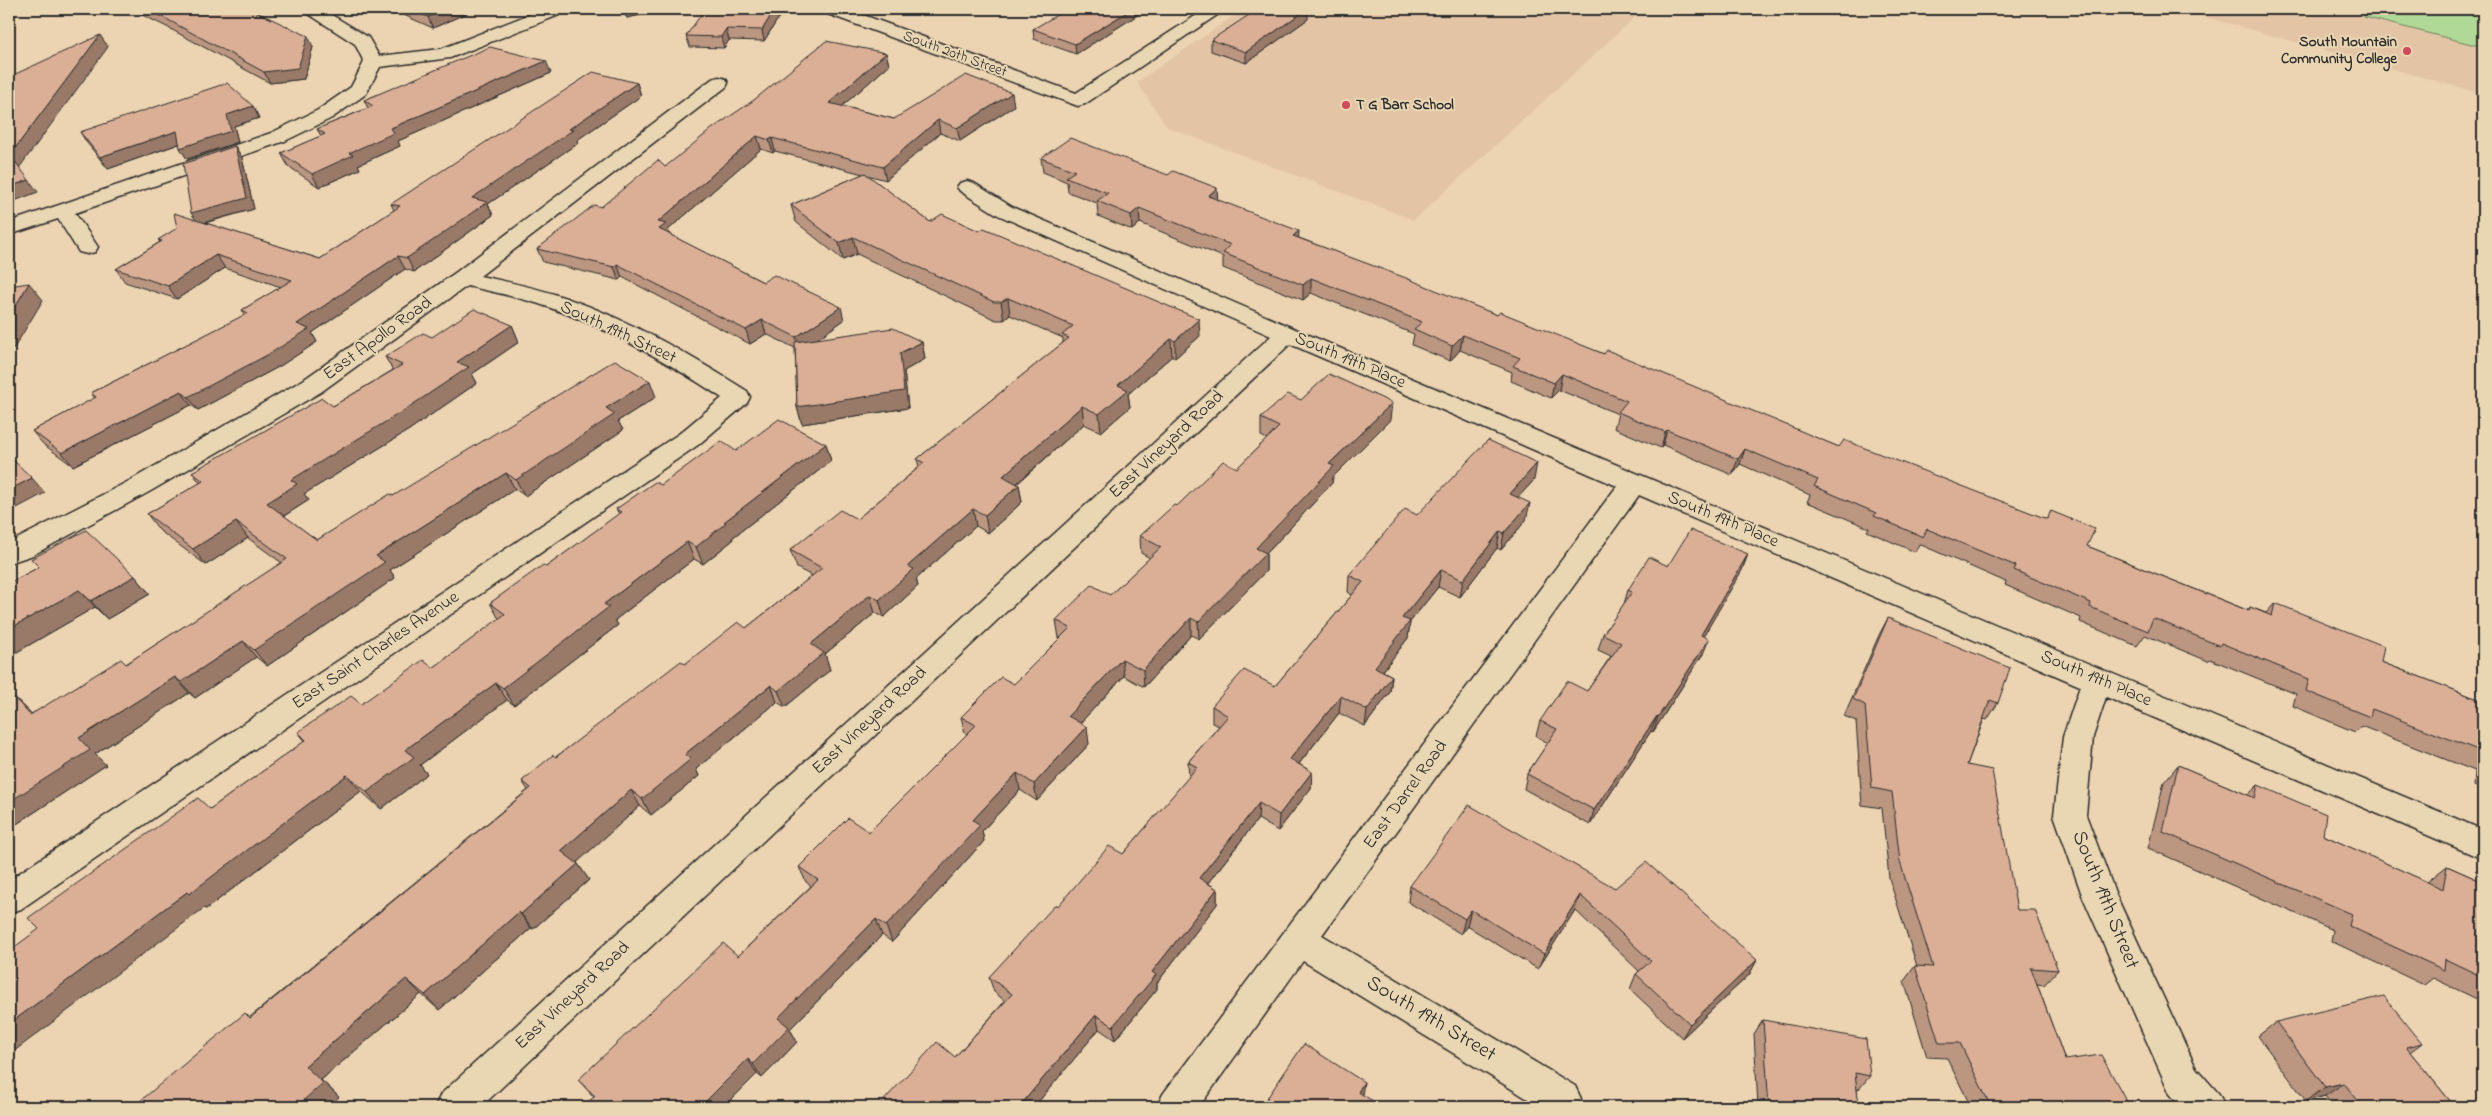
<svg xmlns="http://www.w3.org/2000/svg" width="2492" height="1116" font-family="'Indie Flower',sans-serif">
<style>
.built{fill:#e3c5a6}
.green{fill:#b0d997;stroke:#6e8261}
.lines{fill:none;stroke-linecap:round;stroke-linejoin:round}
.minor-casing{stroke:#2b2b2b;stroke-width:3}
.minor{fill:#e9d6b3;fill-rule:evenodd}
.wall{fill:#bb9681;stroke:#2b2b2b}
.shaded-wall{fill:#997a69;stroke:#2b2b2b}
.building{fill:#daaf96;stroke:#2b2b2b}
.poi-dot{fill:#d1495b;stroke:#e9d6b3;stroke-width:2}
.labels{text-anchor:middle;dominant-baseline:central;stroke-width:4;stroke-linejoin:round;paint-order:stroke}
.far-poi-label{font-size:15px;font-weight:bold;fill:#2b2b2b;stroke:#e9d6b3;text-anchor:end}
.far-street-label{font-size:15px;fill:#2b2b2b;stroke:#e9d6b3}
.street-label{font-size:18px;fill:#2b2b2b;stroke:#e9d6b3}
.near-street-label{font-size:21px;fill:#2b2b2b;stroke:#e9d6b3}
</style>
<rect width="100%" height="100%" fill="#ecd3b1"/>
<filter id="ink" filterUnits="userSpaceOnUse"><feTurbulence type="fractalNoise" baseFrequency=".02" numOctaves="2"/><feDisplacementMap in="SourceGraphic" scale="10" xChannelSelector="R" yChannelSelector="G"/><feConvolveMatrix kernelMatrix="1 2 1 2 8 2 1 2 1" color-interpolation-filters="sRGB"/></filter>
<g filter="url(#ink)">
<!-- built -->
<path class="built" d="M1244,9H1644L1414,220L1167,127L1137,82Z
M2176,9H2483V94Z"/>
<!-- green -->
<path class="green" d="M2370,9H2483V47L2364,17Z"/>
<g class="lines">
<!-- minor casing -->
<g class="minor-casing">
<path id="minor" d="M301,9H322L368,37L379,56L441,49L543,9H560L562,11L559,15L450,58L380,67L366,94L332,118L285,141L75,213L98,247L95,252L87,254L79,252L58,219L9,235V222L271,133L318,110L351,87L364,62L355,44Z
M822,9H847L1076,93L1206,9H1226L1085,104L1078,106L825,13Z
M719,77L726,79L728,83L726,87L480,276C509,282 538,288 566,298C630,320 690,355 747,391L750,397L747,403L698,445L21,909L9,913V880L680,433L722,398C668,362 610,329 548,307C522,298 494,292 467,286L321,392L149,492L33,555L9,563V543L131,480L303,380L455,273L712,79Z
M967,181L974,183L1012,207L1330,344L2483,830V859L2106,697L2093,737L2086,815L2116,895L2196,1068L2219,1094L2225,1107H2181L2170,1094L2082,895L2054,815L2063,737L2080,686L1639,495L1322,935L1575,1086L1581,1099L1577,1107H1541L1303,961L1199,1107H1157L1163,1094L1617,486L1290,344L481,1107H435L441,1094L1271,336L998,215L960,191L957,187L960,183Z"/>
</g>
<!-- minor -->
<use href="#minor" class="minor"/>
</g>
<!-- wall -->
<path class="wall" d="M130,9H250L313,47L304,79L270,83L165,26Z
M390,9H476L433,28Z
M621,9H667L627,18Z
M1147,9L1076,54L1034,39L1033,29Z
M781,14L764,41L729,40L724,48L690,47L686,36Z
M1308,19L1246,63L1211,51V40Z
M886,53L889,65L842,106L894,119L1014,106L960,141L940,133L886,180L867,175L930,222L1200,336L1175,358L1172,356L1128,394L1130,407L1101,432L1084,424L1017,484L1019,485L1022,502L988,533L976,526L916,579L918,586L884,617L875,613L825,654L830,670L785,707L777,702L696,769L699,776L651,815L640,806L577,862L578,864L589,880L533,929L531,928L439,1010L421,994L321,1080L339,1097L250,1017L528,790L522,781L685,664L746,628L812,576L797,568L790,550L857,519L919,467L917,459L1063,343V338L1010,315L1004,320H996L857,254L843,260L796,222L791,205L863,174L775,151L773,153L761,149L668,230L670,235L763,282L844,320L817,339L922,342L925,359L904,371L908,408L802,424L797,407L795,348L766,334L750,344L622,277L619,280L543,262L537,249L601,207L665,167Z
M551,73L398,141L400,146L358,165L360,169L319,187L288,166L281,153L321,136L317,129L368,108L364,100Z
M637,83L641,96L577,140L578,143L488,204L493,215L414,272L405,269L312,333L317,342L280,366L198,410L191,405L73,466L43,444L32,431L95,398L91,393L245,315L242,310L281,287L225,268L177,299L125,282L116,269L160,242L158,240L196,220L235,146L242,158L254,209L205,223L320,259L394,210L391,204Z
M253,106L259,118L234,126L238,142L187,159L179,144L108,169L87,143L80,132Z
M1041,158L1218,200L1299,238L1497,315L1604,354L1839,447L2047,519L2051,511L2087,546L2247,610L2250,607L2266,613L2275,603L2381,662L2483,701V790L2474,786L2475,771L2361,726L2355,732L2293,706L2296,694L2210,659L2208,661L2145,635L2137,646L2080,622L2081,618L2005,585L2006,582L1919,544L1915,552L1867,531L1869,528L1807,502L1810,495L1740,464L1732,475L1663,445L1661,448L1614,428L1618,414L1559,390L1551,398L1511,381L1512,372L1460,350L1450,361L1412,345L1414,334L1311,293L1303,300L1223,268V257L1140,223L1132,230L1098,216L1097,203L1068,192L1067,182L1043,172Z
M512,325L519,342L472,374L477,383L409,430L304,494L309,500L284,516L317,540L393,496L656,397L618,421L623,430L525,496L515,489L390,570L395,578L267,666L256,657L195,698L189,693L95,754L106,765L9,829V692L31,714L126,664L282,563L248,538L206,565L160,531L147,514L200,483L192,472L333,406L393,370L385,357L432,337Z
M1301,400L1390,420L1333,477L1332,483L1266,554V571L1199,639L1191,635L1144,687L1124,676L1080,723L1089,744L1037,801L1020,790L982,831L984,841L892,942L882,935L790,1029L797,1042L762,1078L757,1074L724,1107H583L594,1097L578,1080L738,956L811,886L806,882L799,867L869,832L967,734L965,733L961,717L1014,684L1060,638H1059L1056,620L1110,595L1150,558L1141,553L1140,536L1177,506L1237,468L1267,439L1261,436V418Z
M826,444L831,461L732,538L733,540L703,564L694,559L615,620L618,625L514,705L507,700L420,765L427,774L381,809L361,791L206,909L204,908L210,809L305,741L298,732L361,704L433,668L499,619L490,603L546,567L619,514L616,509L661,485L736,451Z
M1534,480L1518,497L1526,520L1501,550L1497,548L1460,597L1438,587L1410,622L1408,638L1383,671L1392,676L1390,692L1365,726L1339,713L1299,764L1312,772L1311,788L1278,831L1258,819L1208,883L1217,889V904L1157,983V989L1115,1040L1099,1029L1034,1107H878L955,1057L1005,1001L994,992L989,977L1058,906L1123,854L1189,777L1188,762L1219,726L1212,723V706L1275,686L1352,595L1348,592L1349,575L1417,515Z
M1748,554L1742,570L1703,636V654L1653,732L1651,731L1590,825L1524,789L1527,774L1548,743L1536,736L1540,721L1587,691L1611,656L1598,650L1603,634L1624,604L1628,590L1668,566Z
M31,559L135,576L150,594L107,619L95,607L17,652L9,644V583L39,567Z
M1888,618L1998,703L1987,720L1984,719L1967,765L2017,910L2058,970L2044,985L2037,984L2065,1060L2130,1107H1971L1947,1058L1927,1057L1904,981L1915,966H1917L1889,878L1882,808L1862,805L1856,721L1844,716L1879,635Z
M2178,765L2248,795L2258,785L2323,835L2427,882L2447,866L2483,882V1002L2433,978L2424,985L2331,941L2333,930L2148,848L2164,782Z
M1410,886L1615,888L1757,960L1749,975L1682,1038L1630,989L1636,974L1639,971L1575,910L1538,969L1467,926L1461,934L1408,902Z
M1763,1020L1870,1076L1858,1090L1857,1089L1859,1107H1719L1724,1100L1758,1106L1754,1034Z
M2276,1022L2422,1043L2410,1052L2455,1107H2333L2325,1096L2306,1101L2258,1036Z"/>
<!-- shaded-wall -->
<path class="shaded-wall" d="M447,9H476L433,28L428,17Z
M623,9H667L627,18Z
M775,9H780L781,14L764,41L762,30Z
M1132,9H1147L1076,54L1075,44Z
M1307,9H1308V19L1246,63V52Z
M726,29L729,40L724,48L721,37Z
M100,35L108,47L19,168L10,155Z
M308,36L313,47L304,79L270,83L264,72Z
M886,53L889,65L832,115L829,103Z
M546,61L551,73L398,141L400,146L358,165L360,169L319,187L312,174L349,153L391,128Z
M637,83L641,96L577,140L578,143L488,204L493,215L414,272L407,258L472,198L569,129Z
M1012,93L1014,106L960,141L957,128Z
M253,106L259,118L234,126L238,142L187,159L180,148L227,115Z
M938,120L940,133L886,180L883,167Z
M177,131L184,142L108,169L100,157Z
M757,136L761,149L668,230L671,237L659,229L658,222Z
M772,138L775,151L773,153L769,140Z
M235,146L242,158L254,209L199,224L191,213Z
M29,180L38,192L9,203V187Z
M1217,188L1218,203L1208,196Z
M1139,208L1140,223L1132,230L1131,215Z
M1299,231L1298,246L1293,236Z
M853,237L857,254L843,260L839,243Z
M216,255L225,268L177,299L168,286Z
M398,256L405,269L312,333L317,342L280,366L198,410L188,397Z
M617,264L622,277L619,280L614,267Z
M1311,278V293L1303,300V285Z
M29,283L43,300L14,348L9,349V317Z
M1008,298L1010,315L1004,320L1001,302Z
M841,307L844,320L800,351L796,337Z
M1199,319L1200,336L1175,358V341Z
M762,320L766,334L750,344L746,330Z
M512,325L519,342L472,374L477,383L409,430L304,494L309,500L279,519L267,503L291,480L457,362Z
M1463,335L1460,350L1450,361L1452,346Z
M1171,339L1172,356L1128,394L1130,407L1101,432L1099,414L1118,385Z
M922,342L925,359L904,371L908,408L802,424L797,407Z
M1562,374L1559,390L1551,398L1554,383Z
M650,381L656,397L618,421L623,430L525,496L516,480L606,408Z
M181,391L191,405L73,466L62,453Z
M1392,403L1390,420L1333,477L1332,483L1266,554V571L1199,639L1198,622L1256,548L1329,464Z
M1082,406L1084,424L1006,493L1003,476Z
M1667,430L1663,445L1661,448L1665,432Z
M826,444L831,461L732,538L733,540L703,564L696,547L724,522Z
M1745,449L1740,464L1732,475L1738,459Z
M1537,463L1534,480L1506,511L1510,494Z
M506,473L515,489L390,570L395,578L267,666L254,650L376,556Z
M32,478L45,493L15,509L9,503V490Z
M1019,485L1022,502L988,533L985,515Z
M1530,503L1526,520L1501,550L1504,533Z
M973,509L976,526L916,579L918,586L884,617L879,600L908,566Z
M236,522L248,538L206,565L193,549Z
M1500,531L1497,548L1460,597L1463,580Z
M687,542L694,559L615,620L618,625L514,705L503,688L604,604Z
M1748,554L1742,570L1695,651L1701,635Z
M1441,570L1438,587L1410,622L1408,638L1373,684L1375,667L1402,618Z
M135,576L150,594L107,619L91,601Z
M79,590L95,607L17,652L9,644V629Z
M870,595L875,613L825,654L830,670L785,707L778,691L811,644Z
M1191,618V635L1144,687L1143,670Z
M1709,639L1703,654L1653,732L1658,717Z
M243,641L256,657L195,698L181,682Z
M1122,659L1124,676L1071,733L1068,716Z
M1392,676L1390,692L1365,726L1367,710Z
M175,677L189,693L95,754L106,765L9,829V802L79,738Z
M496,683L507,700L420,765L427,774L381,809L367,792L405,750Z
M771,685L777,702L696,769L699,776L651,815L642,799L685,754Z
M9,692L25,707L47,730L30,715Z
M1341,696L1339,713L1290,775V759Z
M1657,716L1651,731L1590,825L1594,810Z
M1087,727L1089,744L1037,801L1034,784Z
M1312,772L1311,788L1278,831L1279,815Z
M1017,773L1020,790L982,831L984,841L892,942L886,926L973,820Z
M347,775L361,791L206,909L204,908L9,1055V1024L187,892Z
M631,790L640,806L572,867L561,851Z
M1259,803L1258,819L1200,893L1199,878Z
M578,864L589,880L533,929L521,914Z
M1217,889V904L1157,983V989L1115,1040L1113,1026L1152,972Z
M1580,895L1575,910L1538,969L1544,954Z
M1471,910L1467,926L1461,934L1465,919Z
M519,912L531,928L439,1010L425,995Z
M876,919L882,935L790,1029L797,1042L762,1078L753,1064L778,1018Z
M1757,960L1749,975L1682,1038L1690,1024Z
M406,979L421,994L321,1080L339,1097L328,1107H296L305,1066Z
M1096,1015L1099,1029L1034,1107H1019Z
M748,1059L757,1074L724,1107H700Z
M1364,1082L1362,1096L1358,1092Z
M2344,1083L2325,1096L2306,1101L2325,1087Z"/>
<!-- building -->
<path class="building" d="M145,9H250L308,36L298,68L264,72L159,15Z
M409,9H447L428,17Z
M705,9H775L762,30L726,29L721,37L686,36Z
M1067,9H1132L1075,44L1033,29Z
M1258,9H1307L1246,52L1211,40Z
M100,35L10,155L29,180L9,187V77Z
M826,41L886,53L829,103L894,119L966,75L1012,93L957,128L938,120L883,167L772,138L769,140L757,136L658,222L666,224L659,229L763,282L774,275L841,307L796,337L762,320L746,330L617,264L614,267L537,249L594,205L601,207L658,160L665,167L713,128L754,100Z
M490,47L546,61L391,128L394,133L349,153L353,155L312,174L281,153L325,134L317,129L373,106L364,100Z
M593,72L637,83L569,129L573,130L472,198L487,202L438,237L407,258L398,256L297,324L309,329L271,353L188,397L181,391L62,453L32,431L96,397L91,393L248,313L242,310L292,280L216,255L168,286L116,269L162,241L158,240L177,228L174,213L320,259L400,206L391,204Z
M227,83L253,106L227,115L231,131L180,148L177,131L100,157L80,132Z
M1070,138L1168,175L1173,171L1217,188L1208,196L1299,231L1293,236L1406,278L1497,315L1500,312L1604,354L1607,350L1839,447L1844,440L2047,519L2051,511L2095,529L2087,546L2249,611L2250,607L2272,616L2275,603L2384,646L2381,662L2483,701V752L2372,709L2370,717L2306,691L2309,679L2221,643L2220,646L2153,618L2148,631L2090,607L2091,603L2014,570L2016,566L1927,529L1923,537L1874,516L1876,513L1814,486L1818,480L1745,449L1738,459L1667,430L1665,432L1618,412L1627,401L1562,374L1554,383L1513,366L1520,358L1463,335L1452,346L1414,329L1422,322L1311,278L1303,285L1223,253L1231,245L1139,208L1131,215L1097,201L1108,193L1066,177L1075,171L1041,158Z
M235,146L247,198L191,213L183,164Z
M865,173L930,222L942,214L979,231L984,228L1199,319L1175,341L1171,339L1118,385L1128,390L1099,414L1082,406L1003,476L1019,485L985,515L973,509L908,566L914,569L879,600L870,595L811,644L824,653L778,691L771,685L685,754L691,759L642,799L631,790L561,851L578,864L521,914L519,912L425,995L406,979L305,1066L323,1083L296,1107H133L245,1013L250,1018L531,788L522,781L553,755L556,757L681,661L685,664L738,622L746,628L822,568L790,550L840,510L857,519L924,463L917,459L1069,338L1062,335L1073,326L1008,298L1001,302H994L853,237L839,243L791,205Z
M29,283L9,317V286Z
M474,309L512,325L457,362L469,367L400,413L291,480L297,484L267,503L317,540L390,494L393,496L615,360L650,381L606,408L615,414L516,480L506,473L376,556L385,562L254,650L243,641L181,682L175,677L79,738L90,750L9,802V692L30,715L121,659L126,664L287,559L236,522L193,549L147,514L203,481L192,472L322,398L333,406L402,365L385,357L423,333L432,337Z
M893,328L922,342L900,353L904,391L797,407L795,342Z
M1329,374L1392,403L1329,464L1334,466L1256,548L1266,553L1198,622L1191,618L1143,670L1122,659L1068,716L1087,727L1034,784L1017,773L973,820L980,825L886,926L876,919L778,1018L789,1027L753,1064L748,1059L700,1107H583L595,1096L578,1080L723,943L738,956L818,880L799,867L848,818L869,832L976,725L961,717L1001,677L1014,684L1070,628L1056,620L1092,585L1110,595L1161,547L1140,536L1174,505L1177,506L1223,461L1237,468L1279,427L1261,418L1288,394L1301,400Z
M779,419L826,444L724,522L726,523L696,547L687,542L604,604L609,607L503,688L496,683L405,750L414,757L367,792L347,775L189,894L187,892L9,1024V951L39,929L28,918L198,798L210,809L306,740L298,732L351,696L361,704L423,660L433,668L505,614L490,603L543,565L546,567L621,512L616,509L655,482L661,485L721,441L736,451Z
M1488,440L1537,463L1510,494L1530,503L1504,533L1500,531L1463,580L1441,570L1402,618L1410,621L1375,667L1392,676L1367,710L1341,696L1290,759L1312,772L1279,815L1259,803L1199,878L1217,889L1152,972L1156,975L1113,1026L1096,1015L1019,1107H1020H878L937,1042L955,1057L1012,994L989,977L1056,904L1058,906L1109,846L1123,854L1197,767L1188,762L1228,716L1212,706L1244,670L1275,686L1363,582L1349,575L1405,509L1417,515Z
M9,456L32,478L9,490Z
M86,530L135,576L91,601L79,590L9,629V583L39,567L31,559Z
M1690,530L1748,554L1701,635L1709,639L1658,717L1657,716L1594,810L1527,774L1557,729L1540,721L1567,681L1587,691L1621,643L1603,634L1632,592L1628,590L1649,557L1668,566Z
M1888,618L2010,668L1998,703L1990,700L1967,765L1992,770L2017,910H2035L2058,970L2031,968L2065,1060L2101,1055L2130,1107H1991L1960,1043H1939L1915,966L1933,967L1900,862L1892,792L1872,788L1865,705L1853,699Z
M2178,765L2255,798L2258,785L2326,814L2323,835L2443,889L2447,866L2483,882V977L2445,959L2444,970L2349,926L2352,914L2163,832Z
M1469,805L1615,888L1646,862L1757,960L1690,1024L1636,974L1651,961L1580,895L1544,954L1471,910L1465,919L1410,886Z
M2384,996L2422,1043L2406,1047L2455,1107H2363L2344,1083L2325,1087L2276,1022Z
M1763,1020L1866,1039L1870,1076L1855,1073L1859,1107H1769Z
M1304,1044L1364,1082L1358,1092L1383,1107H1261Z
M1724,1100L1765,1107H1724Z"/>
</g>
<!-- markers -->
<g class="poi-dot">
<circle cx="2407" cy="51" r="5"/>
<circle cx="1346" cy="105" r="5"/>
</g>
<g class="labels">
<!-- far-poi labels -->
<g class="far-poi-label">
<text x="2397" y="42">South Mountain<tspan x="2397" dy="17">Community College</tspan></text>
<text x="1356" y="105" text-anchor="start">T G Barr School</text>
</g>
<!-- far-street labels -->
<g class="far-street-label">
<text transform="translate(955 54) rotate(20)">South 20th Street</text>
</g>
<!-- street labels -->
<g class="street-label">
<text transform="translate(618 333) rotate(25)">South 19th Street</text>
<text transform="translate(378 339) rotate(-36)">East Apollo Road</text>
<text transform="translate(1350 361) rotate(23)">South 19th Place</text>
<text transform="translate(1167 445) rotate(-43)">East Vineyard Road</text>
<text transform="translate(1723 520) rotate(23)">South 19th Place</text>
<text transform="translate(376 651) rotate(-34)">East Saint Charles Avenue</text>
<text transform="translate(2096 679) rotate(23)">South 19th Place</text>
<text transform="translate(870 721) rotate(-43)">East Vineyard Road</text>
<text transform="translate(1406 795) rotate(-54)">East Darrel Road</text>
<text transform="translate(573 996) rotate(-43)">East Vineyard Road</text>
</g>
<!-- near-street labels -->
<g class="near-street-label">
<text transform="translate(2105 900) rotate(68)">South 19th Street</text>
<text transform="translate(1431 1019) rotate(31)">South 19th Street</text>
</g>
</g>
<!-- margin -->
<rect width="2492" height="1116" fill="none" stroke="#e9d6b3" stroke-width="30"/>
<rect x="15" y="15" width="2462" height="1086" fill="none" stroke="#2b2b2b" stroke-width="2" filter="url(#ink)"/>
</svg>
